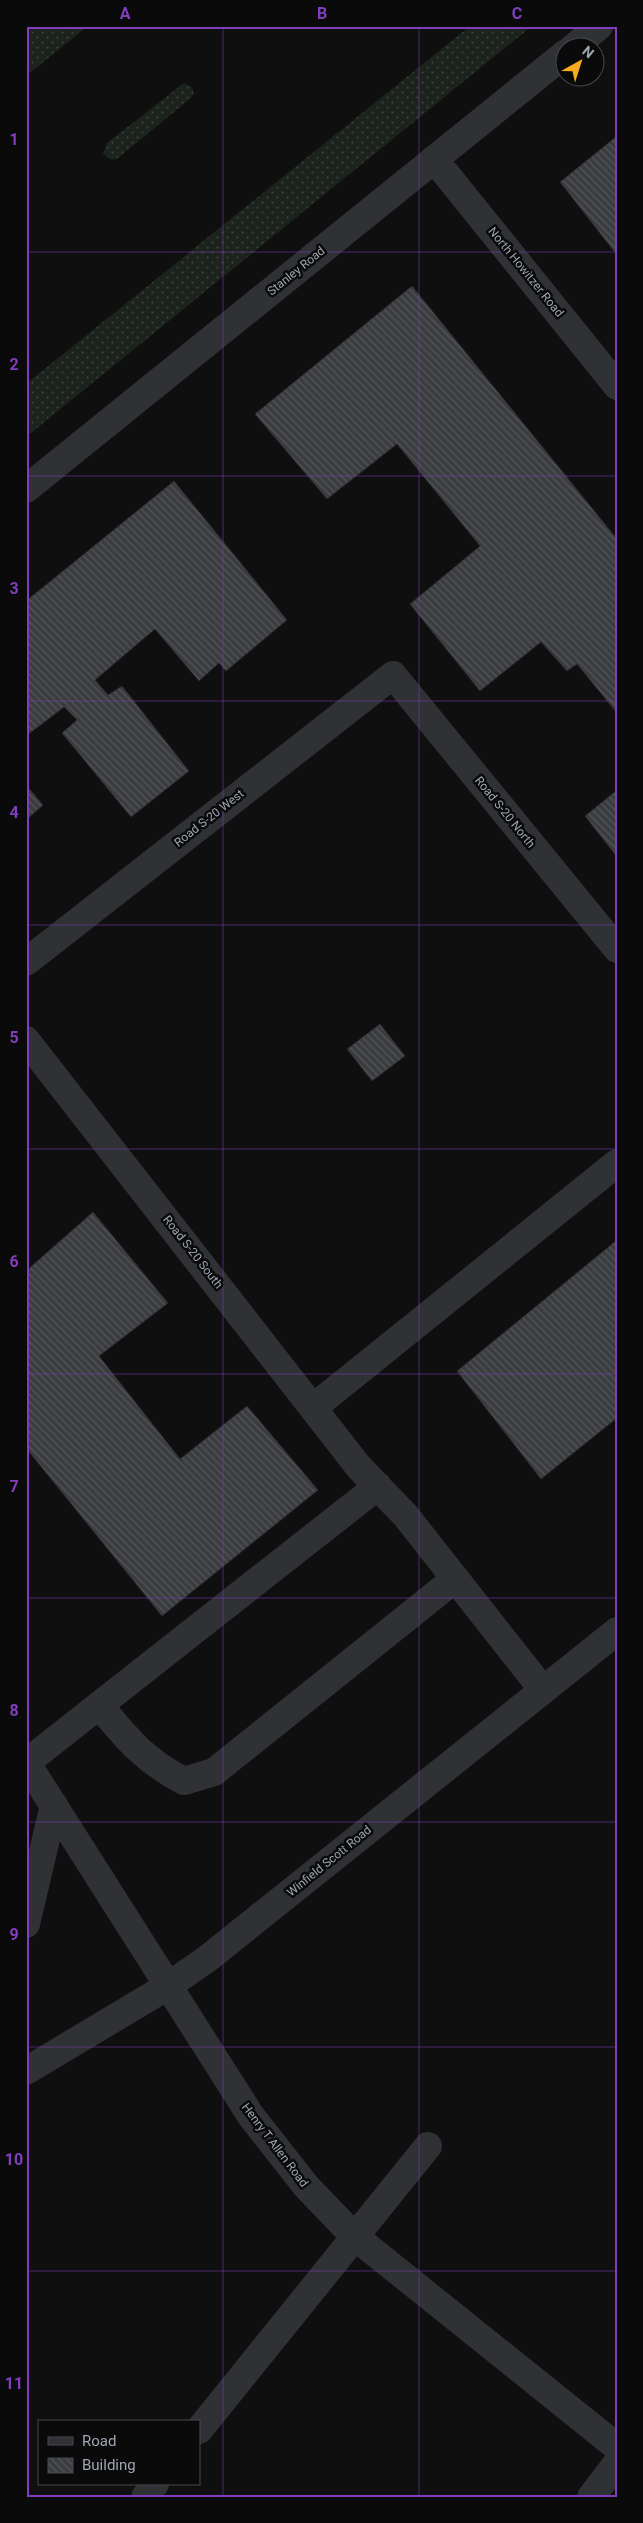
<svg xmlns="http://www.w3.org/2000/svg" width="643" height="2523" font-family="Roboto,sans-serif">
<style>
.grass{fill:url(#grass-dots)}
.building{fill:url(#building-back-hatch);stroke:#29292c}
.lines{fill:none;stroke-linecap:round;stroke-linejoin:round}
.minor{stroke:#303135;stroke-width:28}
.grid{fill:none;stroke:#803ebd;stroke-width:1;stroke-opacity:0.55}
.labels{text-anchor:middle;dominant-baseline:central;stroke-width:5;stroke-linejoin:round;paint-order:stroke}
.street-label{font-size:12px;fill:#9fa5b2;stroke:#0a0a0b}
.neatline{fill:none;stroke:#803ebd;stroke-width:2}
.grid-label{font-size:16px;text-anchor:middle;font-weight:bold;fill:#803ebd}
</style>
<defs>
<pattern id="grass-dots" width="8" height="8" patternUnits="userSpaceOnUse" patternTransform="scale(1.25)"><rect width="8" height="8" fill="#1b231c"/><path d="M2 2h.1M6 6h.1" fill="none" stroke="#39403b" stroke-width="1.8" stroke-linecap="round"/></pattern>
<pattern id="building-back-hatch" width="6" height="6" patternUnits="userSpaceOnUse" patternTransform="scale(1.25)"><rect width="6" height="6" fill="#3b3c40"/><path d="M-1 5l2 2M0 0l6 6M5-1l2 2" fill="none" stroke="#545559"/></pattern>
</defs>
<rect width="100%" height="100%" fill="#0f0f10"/>
<!-- grass -->
<path class="grass" d="M26,26H88L26,76Z
M470,26H532L26,437V384Z
M184,83L192,87L194,93L191,98L118,158L112,160L103,154L107,143Z"/>
<!-- building -->
<path class="building" d="M617,136V255L560,182Z
M412,286L617,539V713L577,664L567,671L541,642L480,691L410,604L480,546L397,444L327,499L255,414Z
M174,481L287,620L226,671L219,663L199,681L155,629L95,680L108,695L122,686L189,771L131,817L62,733L77,720L64,707L26,736V601Z
M26,785L43,805L26,820Z
M617,790V857L585,816Z
M380,1024L405,1056L372,1081L347,1049Z
M93,1212L168,1303L99,1356L180,1459L247,1406L318,1490L162,1616L26,1448V1271Z
M617,1240V1418L541,1479L457,1371Z"/>
<g class="lines">
<!-- minor -->
<path class="minor" d="M573,48L599,26
M434,159L617,386
M26,489L566,53
M26,962L393,675L617,949
M26,1040L358,1466L406,1516L543,1690
M314,1407L617,1163
M99,1705C128,1740 144,1760 184,1781L214,1772L455,1579
M26,1762L251,2116L306,2186L354,2236L617,2447
M27,1762L378,1486
M26,1924L54,1805
M26,2071L168,1986L207,1959L617,1631
M199,2430L428,2146
M145,2497L155,2484
M591,2497L617,2463"/>
</g>
<!-- grid -->
<path class="grid" d="M223,26V2497M419,26V2497M26,252H617M26,476H617M26,701H617M26,925H617M26,1149H617M26,1374H617M26,1598H617M26,1822H617M26,2047H617M26,2271H617"/>
<g class="labels">
<!-- street labels -->
<g class="street-label">
<text transform="translate(296 271) rotate(-39)">Stanley Road</text>
<text transform="translate(526 272) rotate(51)">North Howitzer Road</text>
<text transform="translate(505 812) rotate(51)">Road S-20 North</text>
<text transform="translate(209 818) rotate(-38)">Road S-20 West</text>
<text transform="translate(193 1252) rotate(52)">Road S-20 South</text>
<text transform="translate(329 1861) rotate(-39)">Winfield Scott Road</text>
<text transform="translate(275 2145) rotate(53)">Henry T Allen Road</text>
</g>
</g>
<!-- border -->
<rect width="643" height="2523" fill="none" stroke="#0a0a0b" stroke-width="55"/>
<!-- legend -->
<rect x="38" y="2420" width="162" height="65" fill="#0a0a0b" stroke="#46484e"/>
<rect x="48" y="2437" width="25" height="8" fill="#303135" stroke="#46484e"/>
<text x="82" y="2446" font-size="15" fill="#9fa5b2">Road</text>
<rect x="48" y="2458" width="25" height="15" fill="url(#building-back-hatch)" stroke="#46484e"/>
<text x="82" y="2470" font-size="15" fill="#9fa5b2">Building</text>
<!-- north arrow -->
<g transform="translate(580 62) rotate(39)"><circle r="24" fill="#0a0a0b" stroke="#46484e"/>
<path d="M0-4L9 19L0 12L-9 19Z" fill="#f7ac20"/>
<text y="-8" font-size="14" font-weight="bold" text-anchor="middle" fill="#9fa5b2">N</text>
</g>
<rect x="28" y="28" width="588" height="2468" class="neatline"/>
<g class="grid-label">
<text x="125" y="19">A</text>
<text x="322" y="19">B</text>
<text x="517" y="19">C</text>
<text x="14" y="145">1</text>
<text x="14" y="370">2</text>
<text x="14" y="594">3</text>
<text x="14" y="818">4</text>
<text x="14" y="1043">5</text>
<text x="14" y="1267">6</text>
<text x="14" y="1492">7</text>
<text x="14" y="1716">8</text>
<text x="14" y="1940">9</text>
<text x="14" y="2165">10</text>
<text x="14" y="2389">11</text>
</g>
</svg>
